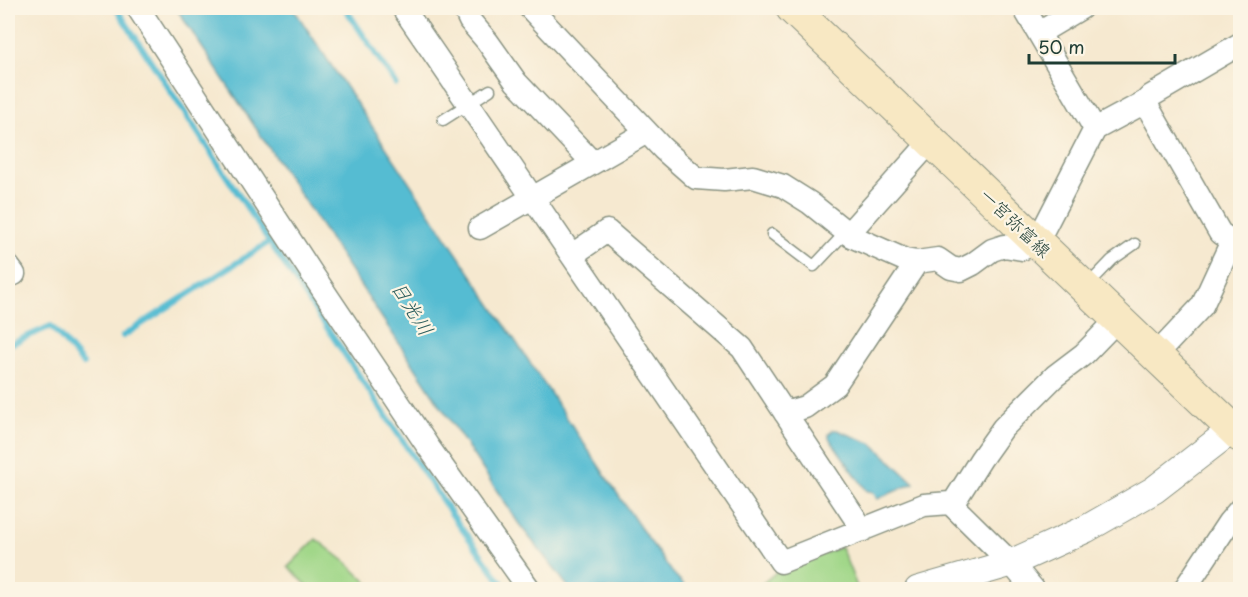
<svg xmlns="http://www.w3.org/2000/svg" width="1248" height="597" font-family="'Playpen Sans','Klee One',sans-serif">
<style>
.green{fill:#a1d789;stroke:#608a5e;stroke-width:1.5}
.water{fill:#54bcd2;stroke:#3a7c83;stroke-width:1.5}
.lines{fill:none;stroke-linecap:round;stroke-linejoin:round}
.stream{stroke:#54bcd2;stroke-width:6}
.service-casing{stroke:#8a9382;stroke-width:13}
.minor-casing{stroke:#8a9382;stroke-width:25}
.tertiary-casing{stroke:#8a9382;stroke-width:29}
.secondary-casing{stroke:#8a9382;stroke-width:34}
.service{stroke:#fff;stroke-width:10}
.minor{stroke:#fff;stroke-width:22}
.tertiary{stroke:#fff;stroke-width:27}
.secondary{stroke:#f8e8c3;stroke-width:32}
.labels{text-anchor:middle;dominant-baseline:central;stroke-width:4.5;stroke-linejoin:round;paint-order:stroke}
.street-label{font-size:18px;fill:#1f3d34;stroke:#fcf5e5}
.water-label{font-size:20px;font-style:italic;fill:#2c5d5c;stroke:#fcf5e5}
</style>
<rect width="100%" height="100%" fill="#fcf5e5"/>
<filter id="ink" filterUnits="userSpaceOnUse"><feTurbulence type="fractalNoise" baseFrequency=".0167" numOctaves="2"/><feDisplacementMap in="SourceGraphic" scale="12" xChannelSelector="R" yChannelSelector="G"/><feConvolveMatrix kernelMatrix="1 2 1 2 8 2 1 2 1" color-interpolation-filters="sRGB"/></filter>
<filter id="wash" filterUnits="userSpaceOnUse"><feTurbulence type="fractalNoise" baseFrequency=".008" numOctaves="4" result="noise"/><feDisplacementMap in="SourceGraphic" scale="24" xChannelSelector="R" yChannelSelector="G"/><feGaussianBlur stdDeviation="1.35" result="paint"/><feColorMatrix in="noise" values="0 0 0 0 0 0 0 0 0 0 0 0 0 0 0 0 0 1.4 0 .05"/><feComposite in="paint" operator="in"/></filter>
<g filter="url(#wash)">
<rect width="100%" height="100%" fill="#f6e9d0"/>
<!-- green -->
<path class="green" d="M316,539L347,563L374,589H311L288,567Z
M841,547L858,589L755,590L775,573Z"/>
<!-- water -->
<path class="water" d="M176,8H293L637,523L672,572L688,589H570L519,524Z
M833,430H837L873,444L914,483L877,499L873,492L867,491L829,438V434Z"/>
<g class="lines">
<!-- stream -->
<path class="stream" d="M116,8L269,241L457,522L507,590
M345,8L396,84
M123,336L266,244
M8,345L51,326L83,364"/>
</g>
</g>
<g filter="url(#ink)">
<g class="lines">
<!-- service casing -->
<g class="service-casing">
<path id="service" d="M443,120L490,90
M772,234L814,266L846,232
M1086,287L1112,260L1135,244"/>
</g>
<!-- minor casing -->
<g class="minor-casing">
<path id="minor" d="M138,8L311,272L427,445L530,590
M403,8L781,562L924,505L950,503L1011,563L1034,590
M464,8L470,21L487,41L516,82L593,163
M530,8L663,149L696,178L724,180L753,177L783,186L810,203L851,236L905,260L917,262L938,259L951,268L961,270L973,264L992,250L1004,246L1022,249L1037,242L1095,129
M1024,8L1095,129L1145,102L1220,233L1240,247
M1039,33L1081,8
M1145,102L1151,96L1240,44
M480,228L647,132
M848,234L931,141
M572,255L607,231L742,348L863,530
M8,266L14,274L8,276
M1156,355L1202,306L1232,241
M785,413L805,407L835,385L917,262
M952,505L981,459L1003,428L1055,376L1084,354L1118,319
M1184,590L1229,522L1240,509"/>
</g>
<!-- tertiary casing -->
<g class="tertiary-casing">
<path id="tertiary" d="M918,590L1011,563L1086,529L1154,490L1233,429L1240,425"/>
</g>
<!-- secondary casing -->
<g class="secondary-casing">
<path id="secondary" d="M792,8L1240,436"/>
</g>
<!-- service -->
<use href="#service" class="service"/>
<!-- minor -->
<use href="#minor" class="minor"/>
<!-- tertiary -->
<use href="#tertiary" class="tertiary"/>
<!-- secondary -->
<use href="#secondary" class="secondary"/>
</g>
</g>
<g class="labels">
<!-- street labels -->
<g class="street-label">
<text transform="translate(1016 222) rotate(44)">一宮弥富線</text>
</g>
<!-- water labels -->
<g class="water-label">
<text transform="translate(413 308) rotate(58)">日光川</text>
</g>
</g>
<!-- margin -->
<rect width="1248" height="597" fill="none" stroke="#fcf5e5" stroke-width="30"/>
<!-- scale -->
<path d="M1029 54v9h146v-9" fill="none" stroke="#1f3d34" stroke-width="3"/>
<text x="1038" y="54" font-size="18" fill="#1f3d34" stroke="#fcf5e5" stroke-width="4.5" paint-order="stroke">50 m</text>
</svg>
